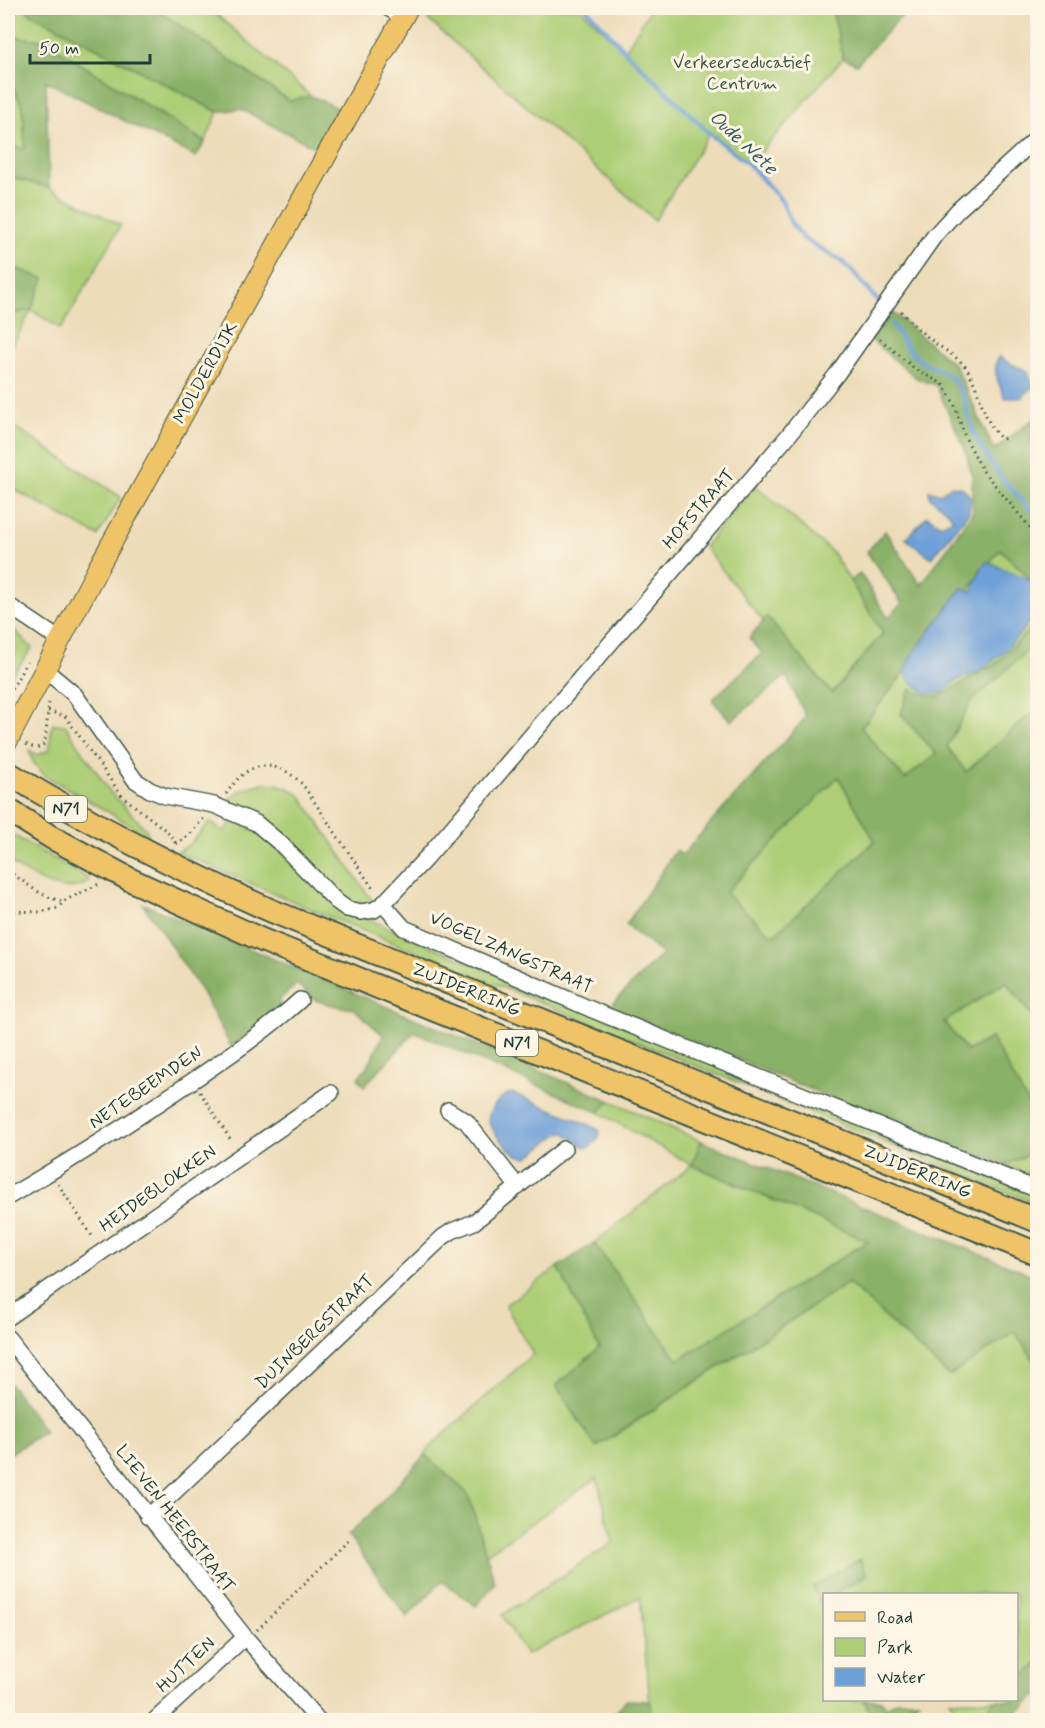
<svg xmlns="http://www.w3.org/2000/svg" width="1045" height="1728" font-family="Mynerve,sans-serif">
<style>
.green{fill:#adce77;stroke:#668656;stroke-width:1.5}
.forest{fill:#8ab168;stroke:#54774e;stroke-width:1.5;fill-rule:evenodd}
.water{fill:#6d9fd8;stroke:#466e86;stroke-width:1.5}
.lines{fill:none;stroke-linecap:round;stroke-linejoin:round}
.stream{stroke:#6d9fd8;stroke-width:4.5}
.minor-casing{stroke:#3e5548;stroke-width:18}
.major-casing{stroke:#3e5548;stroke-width:22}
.highway-casing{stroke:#3e5548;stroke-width:26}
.path{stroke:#3e5548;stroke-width:3;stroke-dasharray:1.5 4.5;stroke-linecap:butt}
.minor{stroke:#fff;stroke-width:15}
.major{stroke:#efc469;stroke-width:20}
.highway{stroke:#efc469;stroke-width:22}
.labels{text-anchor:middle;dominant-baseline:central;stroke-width:6;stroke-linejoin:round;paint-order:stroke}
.shield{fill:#fcf5e5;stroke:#617469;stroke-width:1.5}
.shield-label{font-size:16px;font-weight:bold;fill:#1f3d34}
.park-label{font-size:18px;fill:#3b5a41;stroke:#fcf5e5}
.street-label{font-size:18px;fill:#1f3d34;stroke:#fcf5e5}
.water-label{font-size:20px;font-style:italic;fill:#365a65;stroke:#fcf5e5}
</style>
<rect width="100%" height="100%" fill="#fcf5e5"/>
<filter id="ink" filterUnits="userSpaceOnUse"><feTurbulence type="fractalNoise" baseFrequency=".0167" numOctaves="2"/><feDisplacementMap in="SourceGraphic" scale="12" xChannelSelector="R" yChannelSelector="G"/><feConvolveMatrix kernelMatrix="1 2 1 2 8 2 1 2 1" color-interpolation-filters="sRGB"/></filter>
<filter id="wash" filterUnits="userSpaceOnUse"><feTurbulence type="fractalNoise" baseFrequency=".008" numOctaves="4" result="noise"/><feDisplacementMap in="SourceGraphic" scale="24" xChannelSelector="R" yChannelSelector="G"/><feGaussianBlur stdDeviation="1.35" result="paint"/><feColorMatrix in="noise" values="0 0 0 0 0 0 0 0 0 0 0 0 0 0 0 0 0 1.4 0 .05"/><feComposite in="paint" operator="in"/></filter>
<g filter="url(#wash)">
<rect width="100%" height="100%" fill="#eddcb9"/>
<!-- green -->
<path class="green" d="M8,8H28V12L218,112L205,142L43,40L16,37L8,43Z
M154,8H209L311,96L290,101Z
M428,8H580L625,51L651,8H828L833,13L843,58L750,165L709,134L655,220L424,16Z
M8,78L23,107L25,150L8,145Z
M8,176L49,188L121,225L61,329L31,310L8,355V315L14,314L44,279L8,265Z
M8,423L121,497L98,536L8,486Z
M755,485L832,552L883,633L832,693L767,618L764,622L704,547Z
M1000,549L1037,585V622L997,663L939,697L924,695L910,690L901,714L937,754L905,779L861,728Z
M8,623L32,648L11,677L8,688Z
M1037,642V708L965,773L947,746L971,702Z
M53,724L65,725L111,793L145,828L149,835L146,836L134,827L44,775L33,762L29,750L38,755L49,750C53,742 48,732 53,724Z
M838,776L875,841L773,937L724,894Z
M263,783C278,783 288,787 300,795L373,902L361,905L351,904L225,803L241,790Z
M234,819L256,832L367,918L404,935L1037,1196V1204L332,918L177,852L190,844L210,822L224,832Z
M8,830L11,831V834L88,878V882C59,899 32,876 8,861Z
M1006,982L1035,1020L1037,1019V1119L991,1038L967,1051L943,1021Z
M611,1101L701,1141L692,1165L868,1241L678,1361L594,1243L692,1165L598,1112Z
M1037,1150V1178L1005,1165Z
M558,1267L599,1348L597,1447L848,1283L949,1376L1015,1332L1037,1364V1664L1017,1682L1016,1594H833L867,1575L860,1559L813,1587L824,1613V1700H864L874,1720H654L650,1701L640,1597L526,1655L502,1615L613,1543L597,1478L486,1554L468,1494L425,1455L431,1446L533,1354L505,1305Z
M949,1700H996L972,1720H963Z"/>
<!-- forest -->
<path class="forest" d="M28,8H154L289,101L311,96L338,108L316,148L241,109L218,112L28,12Z
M828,8H909L857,64L843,58L833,13Z
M16,37L43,40L205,142L196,157L46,81L49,188L8,176V145L25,149L23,107L8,78V43Z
M8,265L44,279L31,310L8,315Z
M892,312L955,365L994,450L1037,416V585L1000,549L861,728L905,779L936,754L901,714L910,689L924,695L939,697L997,663L1037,622V642L971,702L947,746L966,772L1037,708V1019L1035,1020L1006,982L944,1022L967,1051L991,1038L1037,1119V1150L1005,1165L903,1127L609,1007L662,954L626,925L676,850L682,855L806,717L786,676L731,721L712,700L762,653L749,638L767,617L832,693L883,633L850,581L860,573L888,618L902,603L867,552L885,531L921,585L973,512L972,476L966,452L936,385L918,379L871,340ZM838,777L875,841L773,936L725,893Z
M143,904L611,1101L598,1112L415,1032L364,1086L358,1078L372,1059L383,1035L354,1009L336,1006L315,1000L297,984L280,999V1009L231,1047L202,992Z
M701,1141L1037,1277V1364L1015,1332L949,1376L848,1283L596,1447L556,1386L599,1348L558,1267L594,1243L678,1360L868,1241L692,1165Z
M8,1381L45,1431L8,1455Z
M425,1455L468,1494L495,1583L476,1606L442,1581L407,1617L348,1535L371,1513Z
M860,1559L867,1575L833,1594H824V1613L813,1587Z
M1037,1664V1696L1008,1720H972L996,1700H1016L1017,1682Z
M627,1700L650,1701L654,1720H607Z
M864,1700H881L887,1707L898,1700H920L897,1716L898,1720H874Z"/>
<!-- water -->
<path class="water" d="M999,356L1009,363L1028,371L1033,387L1021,398H1005C999,384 991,370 999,356Z
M951,486L963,488L971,497L969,512L932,558L906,539L927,516L941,525L953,519L949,513L930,497L929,490L940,494Z
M987,562C995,563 998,567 1005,570C1021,576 1023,574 1036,586L1034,617L1005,651L980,671L955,681L942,693H926L910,681L905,672L911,656L962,588L972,592L981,568Z
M512,1093L590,1125L600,1131L599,1137L590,1147H584L565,1133H560L528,1157C512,1159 493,1133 488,1119C490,1108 501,1095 512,1093Z"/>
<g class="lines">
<!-- stream -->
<path class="stream" d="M586,8L625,51L709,133L750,165L782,201L792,224L804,239L840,260L852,271L877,300
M892,324C900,337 910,355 924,363C932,368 945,370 952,378C967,395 966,413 974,433C988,465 1013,492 1038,517"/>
</g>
</g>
<g filter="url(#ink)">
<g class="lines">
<!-- minor casing -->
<g class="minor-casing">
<path id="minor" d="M388,8L403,17
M8,605L60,640
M44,669L75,695L135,780L150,790L165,796L214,805L256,823L281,844L336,901L347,909L361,912L374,910L383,904L428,856L788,436L837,374L935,235L958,210L1038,137
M383,904L404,928L595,1011L1038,1190
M448,1110L466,1121L518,1187
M8,1197C67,1163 125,1126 182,1088C223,1060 264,1033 300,1000
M8,1317L331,1093
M8,1338L245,1637L318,1720
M148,1517L443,1237L452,1231L474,1222L564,1149
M155,1720L245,1637"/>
</g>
<!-- major casing -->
<g class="major-casing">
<path id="major" d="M8,740L99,566L408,8"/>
</g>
<!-- highway casing -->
<g class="highway-casing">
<path id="highway" d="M8,773C93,825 180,870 272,911L1038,1221
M8,810L51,837L131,880L262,940L1038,1254"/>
</g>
<!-- path -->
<path class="path" d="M901,311C911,323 922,333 935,343C944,350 956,356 964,365C981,387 981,421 1002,439L1007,438
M880,339L918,371L943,384L954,403L965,437L983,471L1038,537
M8,693C16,684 20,673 27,662
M48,711L65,716L122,796L168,832L176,844
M26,744C33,748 38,750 45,743L49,703
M226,794C232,786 238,777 246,772C267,759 288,769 303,785L374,890
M176,844L190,834L204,818
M8,871C26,882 42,899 64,901
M8,911L41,912L58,908L64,901L99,884
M200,1092L232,1142
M58,1184L94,1239
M257,1630L349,1540"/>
<!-- minor -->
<use href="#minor" class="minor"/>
<!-- major -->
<use href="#major" class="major"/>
<!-- highway -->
<use href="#highway" class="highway"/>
</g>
</g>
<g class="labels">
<!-- shield labels -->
<g class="shield">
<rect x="45" y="796" width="42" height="26" rx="4.5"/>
<rect x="496" y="1030" width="42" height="26" rx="4.5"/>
</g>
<g class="shield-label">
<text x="66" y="809">N71</text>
<text x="517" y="1043">N71</text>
</g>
<!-- park labels -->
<g class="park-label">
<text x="742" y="63">Verkeerseducatief<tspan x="742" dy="21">Centrum</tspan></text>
</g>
<!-- street labels -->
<g class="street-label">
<text transform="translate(206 373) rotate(-61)">MOLDERDIJK</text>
<text transform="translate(699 509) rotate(-49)">HOFSTRAAT</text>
<text transform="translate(511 953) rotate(24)">VOGELZANGSTRAAT</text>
<text transform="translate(466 990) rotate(22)">ZUIDERRING</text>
<text transform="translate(146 1088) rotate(-34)">NETEBEEMDEN</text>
<text transform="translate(917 1172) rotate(22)">ZUIDERRING</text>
<text transform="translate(158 1189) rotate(-35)">HEIDEBLOKKEN</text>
<text transform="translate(315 1332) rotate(-44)">DUINBERGSTRAAT</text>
<text transform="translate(175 1519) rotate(52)">LIEVEN HEERSTRAAT</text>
<text transform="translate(186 1665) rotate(-43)">HUTTEN</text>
</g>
<!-- water labels -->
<g class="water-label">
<text transform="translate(743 143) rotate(43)">Oude Nete</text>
</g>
</g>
<!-- margin -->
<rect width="1045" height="1728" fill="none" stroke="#fcf5e5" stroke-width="30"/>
<!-- legend -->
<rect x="823" y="1593" width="195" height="108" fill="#fcf5e5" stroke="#a4ab9e" stroke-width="1.5"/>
<rect x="835" y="1612" width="30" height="9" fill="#efc469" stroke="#a4ab9e" stroke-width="1.5"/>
<text x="877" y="1623" font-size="18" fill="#1f3d34">Road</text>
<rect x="835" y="1638" width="30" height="18" fill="#adce77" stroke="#a4ab9e" stroke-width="1.5"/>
<text x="877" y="1653" font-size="18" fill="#1f3d34">Park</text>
<rect x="835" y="1668" width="30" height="18" fill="#6d9fd8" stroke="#a4ab9e" stroke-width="1.5"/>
<text x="877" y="1683" font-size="18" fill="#1f3d34">Water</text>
<!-- scale -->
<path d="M30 54v9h120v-9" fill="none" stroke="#1f3d34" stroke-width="3"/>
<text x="39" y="54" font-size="18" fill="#1f3d34" stroke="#fcf5e5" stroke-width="4.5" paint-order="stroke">50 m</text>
</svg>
